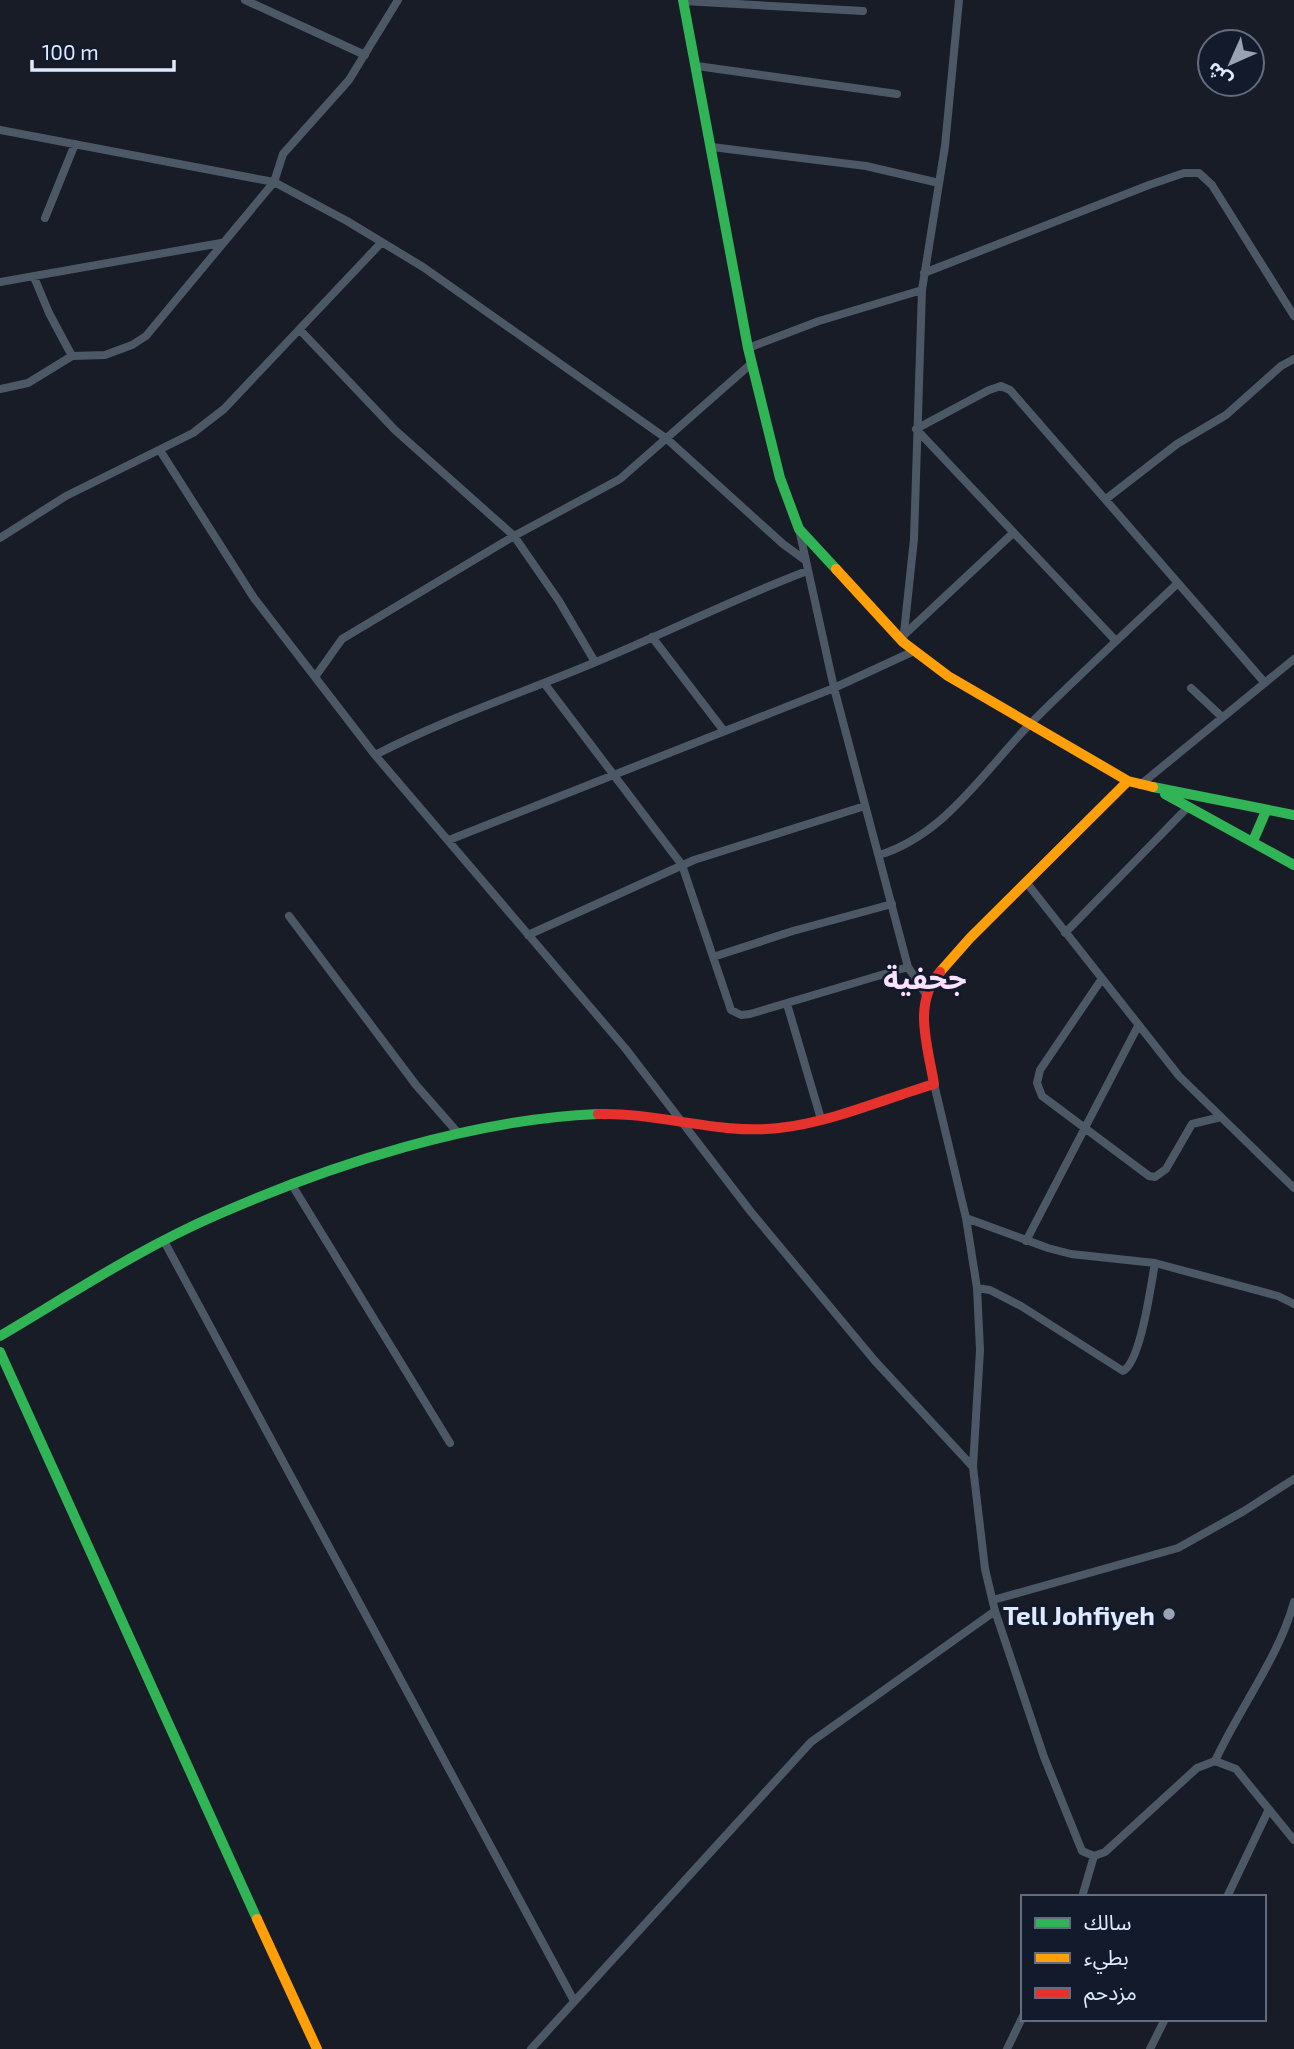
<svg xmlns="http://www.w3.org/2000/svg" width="1294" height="2049" font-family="'Exo 2','Noto Sans Arabic',sans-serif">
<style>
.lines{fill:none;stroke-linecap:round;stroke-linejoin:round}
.street{stroke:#4d5867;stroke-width:8}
.fast{stroke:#30b455;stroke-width:10}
.slow{stroke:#ff9f0a;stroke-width:10}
.jam{stroke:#e5322d;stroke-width:10}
.poi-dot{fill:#99a2b3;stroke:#121a2c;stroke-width:2.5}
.labels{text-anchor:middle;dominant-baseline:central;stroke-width:5;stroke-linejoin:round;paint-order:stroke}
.poi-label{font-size:26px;font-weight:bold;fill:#deeaff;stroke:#121a2c;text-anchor:end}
.quarter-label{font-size:30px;font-weight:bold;fill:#fbe0ff;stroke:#121a2c}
</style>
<rect width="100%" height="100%" fill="#181c26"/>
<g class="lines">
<!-- street -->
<path class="street" d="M245,0L365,55
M683,1L863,11
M697,66L897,94
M0,130L274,182L347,221L423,267L667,439L783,544L805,560
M712,147L866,166L939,183
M45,218L75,144
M924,273L1149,185L1184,173H1199L1212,185L1294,316
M34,277L49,313L72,356
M0,282L221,243
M300,330L395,430L514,536L559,601L595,662
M748,348L819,321L922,290
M0,389L28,383L72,356L105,355L132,345L146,336L274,182L283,154L349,80L398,0
M161,452L254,598L375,755L625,1048L751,1212L875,1361L973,1467
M1106,499L1177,444L1226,415L1281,366L1294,359
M799,529L834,688L908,967L925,993
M0,538L66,496L193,433L224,409L381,243
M905,634L1012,534
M652,637L724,731
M1116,641L916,429L989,390L1001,386L1010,390L1265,683
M903,642L914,539L922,290L945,146L959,0
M315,677L342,639L514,536L620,479L752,363
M544,683L682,865L731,1010L741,1015L750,1014L908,967
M1191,688L1222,717
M375,755C445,719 519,694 591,664C664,634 733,599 807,571
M1140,785L1294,659
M449,840L834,688L914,651
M879,855C945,835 984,771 1030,724C1078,676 1128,630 1177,584
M1026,882L1179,1076L1294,1188
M289,916L416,1085L458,1133
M1065,933L1188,807
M528,935L694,860L865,806
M713,957L793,931L892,904
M1101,980L1040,1070L1037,1083L1042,1096L1149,1176L1155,1177L1166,1169L1192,1124L1221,1117
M787,1004L821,1119
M934,1084L966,1218L977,1288L980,1350L973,1467L985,1569L995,1611L1044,1757L1082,1851L1094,1856L1105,1852L1197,1768L1215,1761L1236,1769L1294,1840
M292,1185L450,1443
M966,1218L1048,1248L1071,1254L1155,1263L1278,1296L1294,1304
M164,1241L573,1999
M1026,1241L1138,1026
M977,1288L990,1290L1021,1306L1123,1371C1141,1362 1151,1284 1155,1263
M993,1600L1178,1548L1244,1511L1294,1479
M1215,1761C1240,1707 1278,1659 1294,1602
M1082,1897L1094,1856
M1227,1897L1269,1809
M531,2049L811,1742L995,1611
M1007,2049L1023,2016
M1150,2049L1165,2019"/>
<!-- fast -->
<path class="fast" d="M683,0L748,348L780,478L799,529L836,569
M1153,787L1294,815
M1165,794L1294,865
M1253,841L1266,811
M0,1336C71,1294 142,1247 219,1214C333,1164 473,1119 598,1114
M0,1352L257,1919"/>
<!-- slow -->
<path class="slow" d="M836,569L903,642L948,676L1128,781L1153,787
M940,972L970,938L1128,781
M257,1919L317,2049"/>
<!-- jam -->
<path class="jam" d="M598,1114C658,1112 719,1135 779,1128C832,1122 884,1099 934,1084C928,1046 912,1004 940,972"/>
</g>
<!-- markers -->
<circle class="poi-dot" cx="1169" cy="1614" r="7"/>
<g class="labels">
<!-- poi labels -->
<g class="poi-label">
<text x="1155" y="1614">Tell Johfiyeh</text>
</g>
<!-- quarter labels -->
<g class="quarter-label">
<text x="925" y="977">جحفية</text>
</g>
</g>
<!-- legend -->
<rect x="1021" y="1895" width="245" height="126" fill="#121a2c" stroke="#646d80" stroke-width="2"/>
<rect x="1035" y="1918" width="35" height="10" fill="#30b455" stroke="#646d80" stroke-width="2"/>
<text x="1084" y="1930" font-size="21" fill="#deeaff">سالك</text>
<rect x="1035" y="1953" width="35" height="10" fill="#ff9f0a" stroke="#646d80" stroke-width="2"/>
<text x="1084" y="1965" font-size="21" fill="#deeaff">بطيء</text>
<rect x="1035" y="1988" width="35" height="10" fill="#e5322d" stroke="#646d80" stroke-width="2"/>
<text x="1084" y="2000" font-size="21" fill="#deeaff">مزدحم</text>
<!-- north arrow -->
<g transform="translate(1231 63) rotate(225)"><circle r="33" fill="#121a2c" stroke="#646d80" stroke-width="2"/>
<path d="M0-5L12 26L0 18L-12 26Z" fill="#99a2b3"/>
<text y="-10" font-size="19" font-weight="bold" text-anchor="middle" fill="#deeaff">ش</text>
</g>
<!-- scale -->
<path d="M32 60v10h142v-10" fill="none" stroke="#deeaff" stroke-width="3.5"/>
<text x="42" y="60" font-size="21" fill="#deeaff" stroke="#121a2c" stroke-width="5" paint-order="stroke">100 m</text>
</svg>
